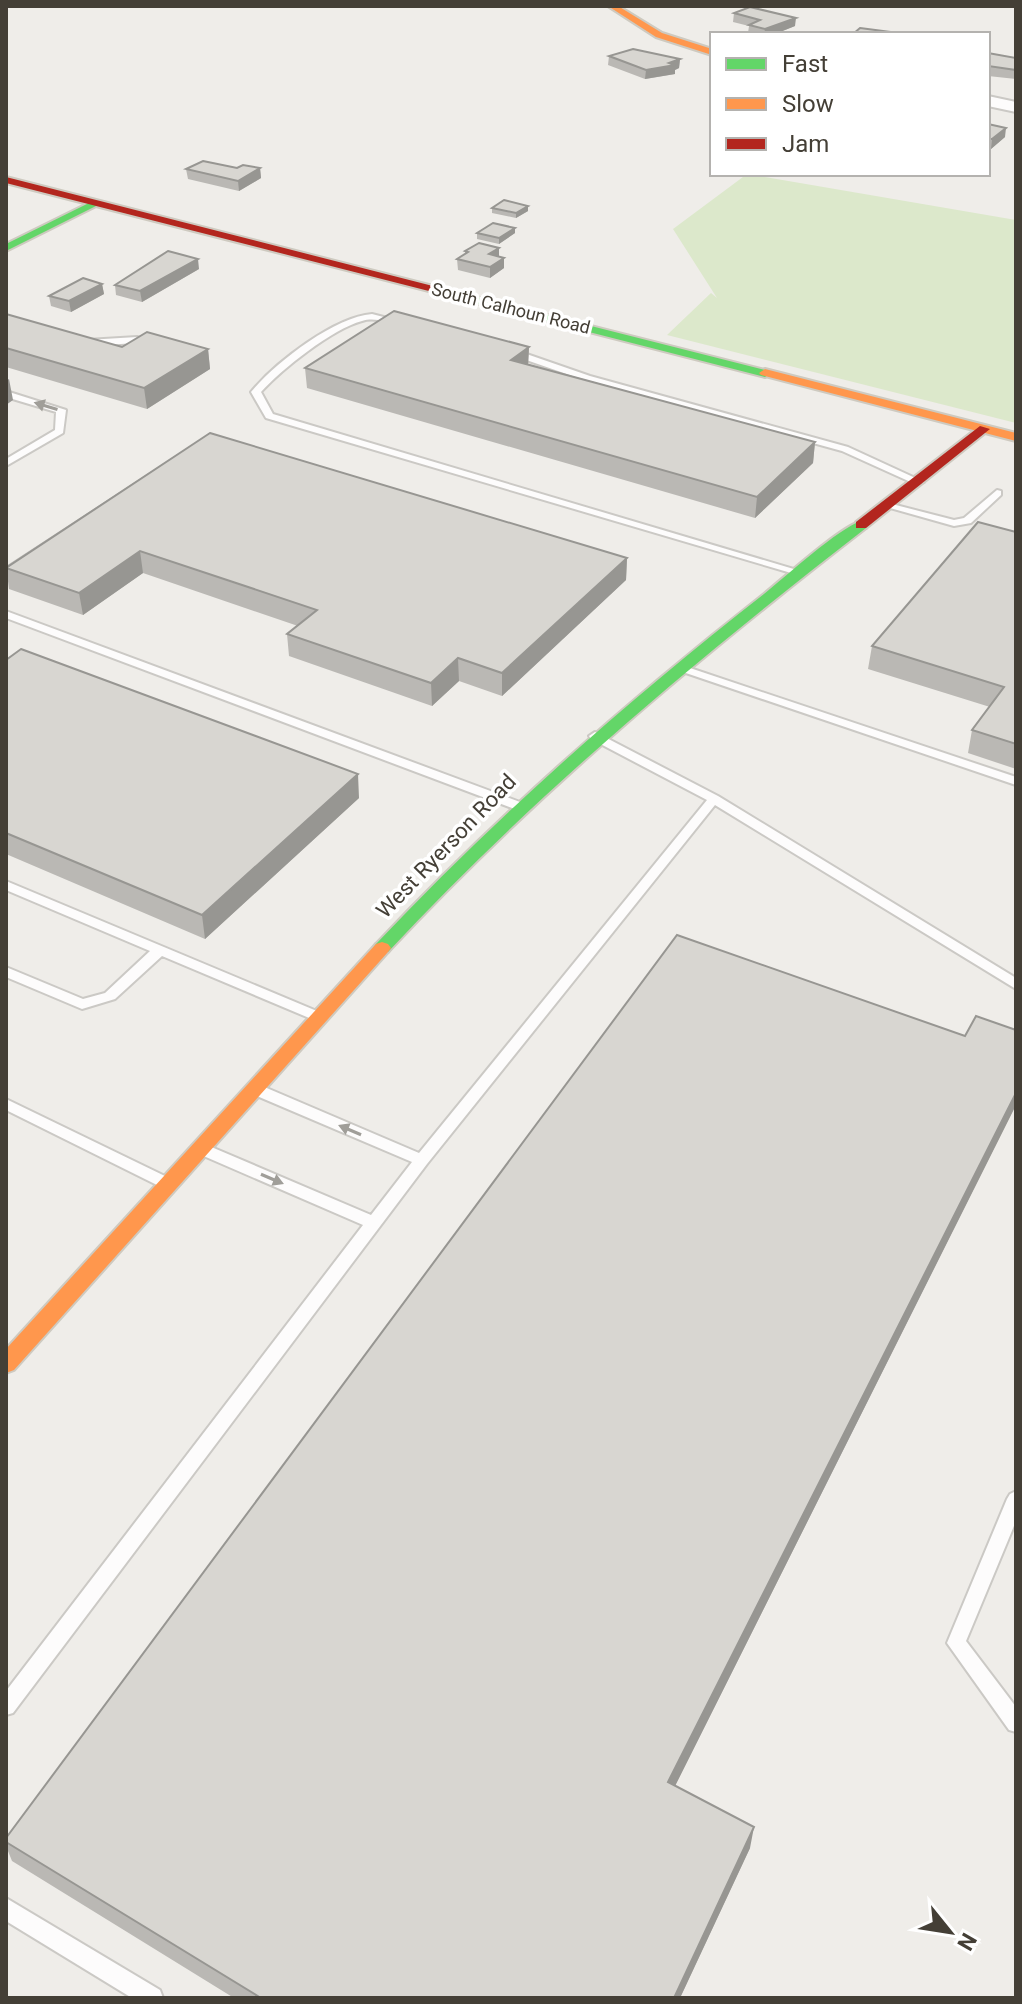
<svg xmlns="http://www.w3.org/2000/svg" width="1022" height="2004" font-family="Roboto,sans-serif">
<style>
.green{fill:#dce8cb}
.lines{fill:none;stroke-linecap:round;stroke-linejoin:round}
.lane-casing{stroke:#cbc9c5;stroke-width:4}
.street-casing{stroke:#cbc9c5;stroke-width:4}
.fast-casing{stroke:#cecac0;stroke-width:4}
.slow-casing{stroke:#cecac0;stroke-width:4}
.jam-casing{stroke:#cecac0;stroke-width:4}
.lane{fill:#fdfcfc;fill-rule:evenodd}
.street{fill:#fdfcfc;fill-rule:evenodd}
.fast{fill:#63d668;fill-rule:evenodd}
.slow{fill:#ff974d;fill-rule:evenodd}
.jam{fill:#b3261e;fill-rule:evenodd}
.wall{fill:#bab8b4}
.shaded-wall{fill:#979692}
.building{fill:#d8d6d1;stroke:#979692;stroke-width:2}
.oneway{fill:#a09e99}
.labels{text-anchor:middle;dominant-baseline:central;stroke-width:7;stroke-linejoin:round;paint-order:stroke}
.far-street-label{font-size:18px;fill:#443f36;stroke:#fff}
.street-label{font-size:22px;fill:#443f36;stroke:#fff}
</style>
<rect width="100%" height="100%" fill="#efede9"/>
<!-- green -->
<path class="green" d="M747,174L1016,220V423L667,335L711,293L717,298L673,229Z"/>
<g class="lines">
<!-- lane casing -->
<g class="lane-casing">
<path id="lane" d="M372,314L403,322L399,325C387,322 374,317 362,321C332,329 282,369 261,392L273,414L807,573L802,576L798,575L266,418L251,392C275,363 334,317 372,314Z
M137,337L158,344L154,347L137,343L87,346L83,343L87,340Z
M509,350H515L590,376L848,447L924,482L915,484L842,451L584,380L509,354Z
M6,391L66,410L63,433L6,466V459L55,430L56,412L6,397Z
M997,490L1001,491V495L971,523L954,526L883,506L888,503L954,520L964,518Z
M6,611L520,802L522,805L520,808H512L6,618Z
M681,665L1016,777V785L677,670V666Z
M595,732L718,796L1016,978V989L715,805L427,1164L13,1713L6,1715V1691L363,1225L199,1154L196,1150L199,1146H209L371,1215L412,1162L252,1094L250,1090L252,1086H262L419,1153L707,800L591,739L589,736Z
M6,881L324,1014L326,1017L324,1020H314L162,956L115,999L82,1009L6,977V967L83,999L105,993L150,951L6,890Z
M6,1099L169,1178L172,1182L169,1186H159L6,1110Z
M1016,1491V1521L966,1641L1016,1707V1732L1009,1730L947,1643L1007,1499L1010,1494Z
M6,1898L160,1990L163,1998H132L6,1921Z"/>
</g>
<!-- street casing -->
<g class="street-casing">
<path id="street" d="M988,96L1016,102V112L988,106Z"/>
</g>
<!-- fast casing -->
<g class="fast-casing">
<path id="fast" d="M93,201L102,203L6,251V244Z
M468,295L769,371L771,373L765,377L464,300L463,298Z
M861,521L866,522V528C697,659 534,795 388,952H376L373,948L376,944C496,817 626,702 764,594C785,577 839,528 861,521Z"/>
</g>
<!-- slow casing -->
<g class="slow-casing">
<path id="slow" d="M608,6H618L662,33L712,49V55L656,37Z
M765,369L1016,433V441L761,375L759,373Z
M382,942L388,944L391,948L388,952L14,1370L6,1373V1349L376,944Z"/>
</g>
<!-- jam casing -->
<g class="jam-casing">
<path id="jam" d="M6,177L472,296L473,298L468,301L6,183Z
M980,426L990,429L866,528H856V522Z"/>
</g>
<!-- lane -->
<use href="#lane" class="lane"/>
<!-- street -->
<use href="#street" class="street"/>
<!-- fast -->
<use href="#fast" class="fast"/>
<!-- slow -->
<use href="#slow" class="slow"/>
<!-- jam -->
<use href="#jam" class="jam"/>
</g>
<!-- wall -->
<path class="wall" d="M734,13L795,26L775,34H750L748,33L749,26L733,22Z
M988,53L1016,58V79L988,76Z
M609,56L680,59L679,68L675,70V74L645,79L608,65Z
M988,124L1005,137L991,149H988Z
M260,168L261,178L239,191L188,179L186,169Z
M528,206V211L516,218L492,213V208Z
M477,233H515L499,244L477,239Z
M499,248V256L504,258V268L490,278L458,270L457,259L465,254V251Z
M199,269L142,302L116,295L115,285Z
M102,284L104,294L71,312L51,306L49,296Z
M6,314L122,347L208,349L210,369L147,409L6,367Z
M529,347L528,364L815,442L813,463L755,518L307,388L305,368Z
M210,433L627,558L626,580L502,696L459,681L432,706L289,656L287,634L298,626L143,573L83,615L9,589L6,566Z
M1016,532V769L968,753L972,730L990,707L868,669L872,646Z
M6,660L359,798L205,939L6,854Z
M1016,1030V1105L675,1786L750,1848L680,1998H234L12,1861L6,1846V1838L965,1036Z"/>
<!-- shaded-wall -->
<path class="shaded-wall" d="M796,18L795,26L775,34H764L765,29Z
M680,59L679,68L675,70V74L645,79L646,70Z
M1006,128L1005,137L991,149L992,139Z
M260,168L261,178L239,191L238,181Z
M528,206V211L516,218V213Z
M515,228V233L499,244V238Z
M499,248V258L489,254Z
M504,258V268L490,278V267Z
M198,259L199,269L142,302L140,291Z
M102,284L104,294L71,312L69,301Z
M529,347L528,367L511,360Z
M208,349L210,369L147,409L144,388Z
M9,379L13,400L6,405V381Z
M815,442L813,463L755,518L757,497Z
M140,551L143,573L83,615L79,593Z
M627,558L626,580L502,696V673Z
M458,658L459,681L432,706L431,683Z
M358,774L359,798L205,939L202,915Z
M1016,1093V1105L666,1804L668,1782Z
M754,1827L750,1848L680,1998H674Z"/>
<!-- building -->
<path class="building" d="M750,7L796,18L765,29L749,25L760,20L734,13Z
M860,28L906,34H853Z
M633,49L680,59L669,63L675,65L646,70L609,56Z
M988,53L1016,58V70L988,66Z
M988,124L1006,128L992,139H988Z
M203,161L237,168L243,165L260,168L238,181L186,169Z
M504,200L528,206L516,213L492,208Z
M493,223L515,228L499,238L477,233Z
M479,243L499,248L489,254L504,258L490,267L457,259L468,252L465,251Z
M168,251L198,259L140,291L115,285Z
M83,278L102,284L69,301L49,296Z
M394,311L529,347L511,360L815,442L757,497L305,368Z
M6,314L122,347L147,332L208,349L144,388L6,348Z
M210,433L627,558L502,673L458,658L431,683L287,634L317,610L140,551L79,593L6,568Z
M978,522L1016,532V744L972,730L1004,687L872,646Z
M21,649L358,774L202,915L6,833V660Z
M677,935L965,1036L976,1016L1016,1030V1093L668,1782L754,1827L674,1998H261L6,1842V1838Z"/>
<!-- one-way arrows -->
<defs><path id="oneway-solid" d="M-6-.8H1V-3.2L6.5 0L1 3.2V.8H-6Z" transform="scale(2)"/></defs>
<g class="oneway">
<use href="#oneway-solid" transform="translate(46 406) rotate(-163)"/>
<use href="#oneway-solid" transform="translate(350 1130) rotate(-157)"/>
<use href="#oneway-solid" transform="translate(272 1179) rotate(23)"/>
</g>
<g class="labels">
<!-- far-street labels -->
<g class="far-street-label">
<text transform="translate(511 308) rotate(14)">South Calhoun Road</text>
</g>
<!-- street labels -->
<g class="street-label">
<text transform="translate(446 846) rotate(-46)">West Ryerson Road</text>
</g>
</g>
<!-- border -->
<rect width="1022" height="2004" fill="none" stroke="#443f36" stroke-width="16"/>
<!-- legend -->
<rect x="710" y="32" width="280" height="144" fill="#ffffff" stroke="#b4b2af" stroke-width="2"/>
<rect x="726" y="58" width="40" height="12" fill="#63d668" stroke="#b4b2af" stroke-width="2"/>
<text x="782" y="72" font-size="24" fill="#443f36">Fast</text>
<rect x="726" y="98" width="40" height="12" fill="#ff974d" stroke="#b4b2af" stroke-width="2"/>
<text x="782" y="112" font-size="24" fill="#443f36">Slow</text>
<rect x="726" y="138" width="40" height="12" fill="#b3261e" stroke="#b4b2af" stroke-width="2"/>
<text x="782" y="152" font-size="24" fill="#443f36">Jam</text>
<!-- north arrow -->
<g transform="translate(950 1932) rotate(120)" stroke="#ffffff" stroke-width="6" paint-order="stroke">
<path d="M0-6L14 30L0 20L-14 30Z" fill="#443f36"/>
<text y="-12" font-size="22" font-weight="bold" text-anchor="middle" fill="#443f36">N</text>
</g>
</svg>
